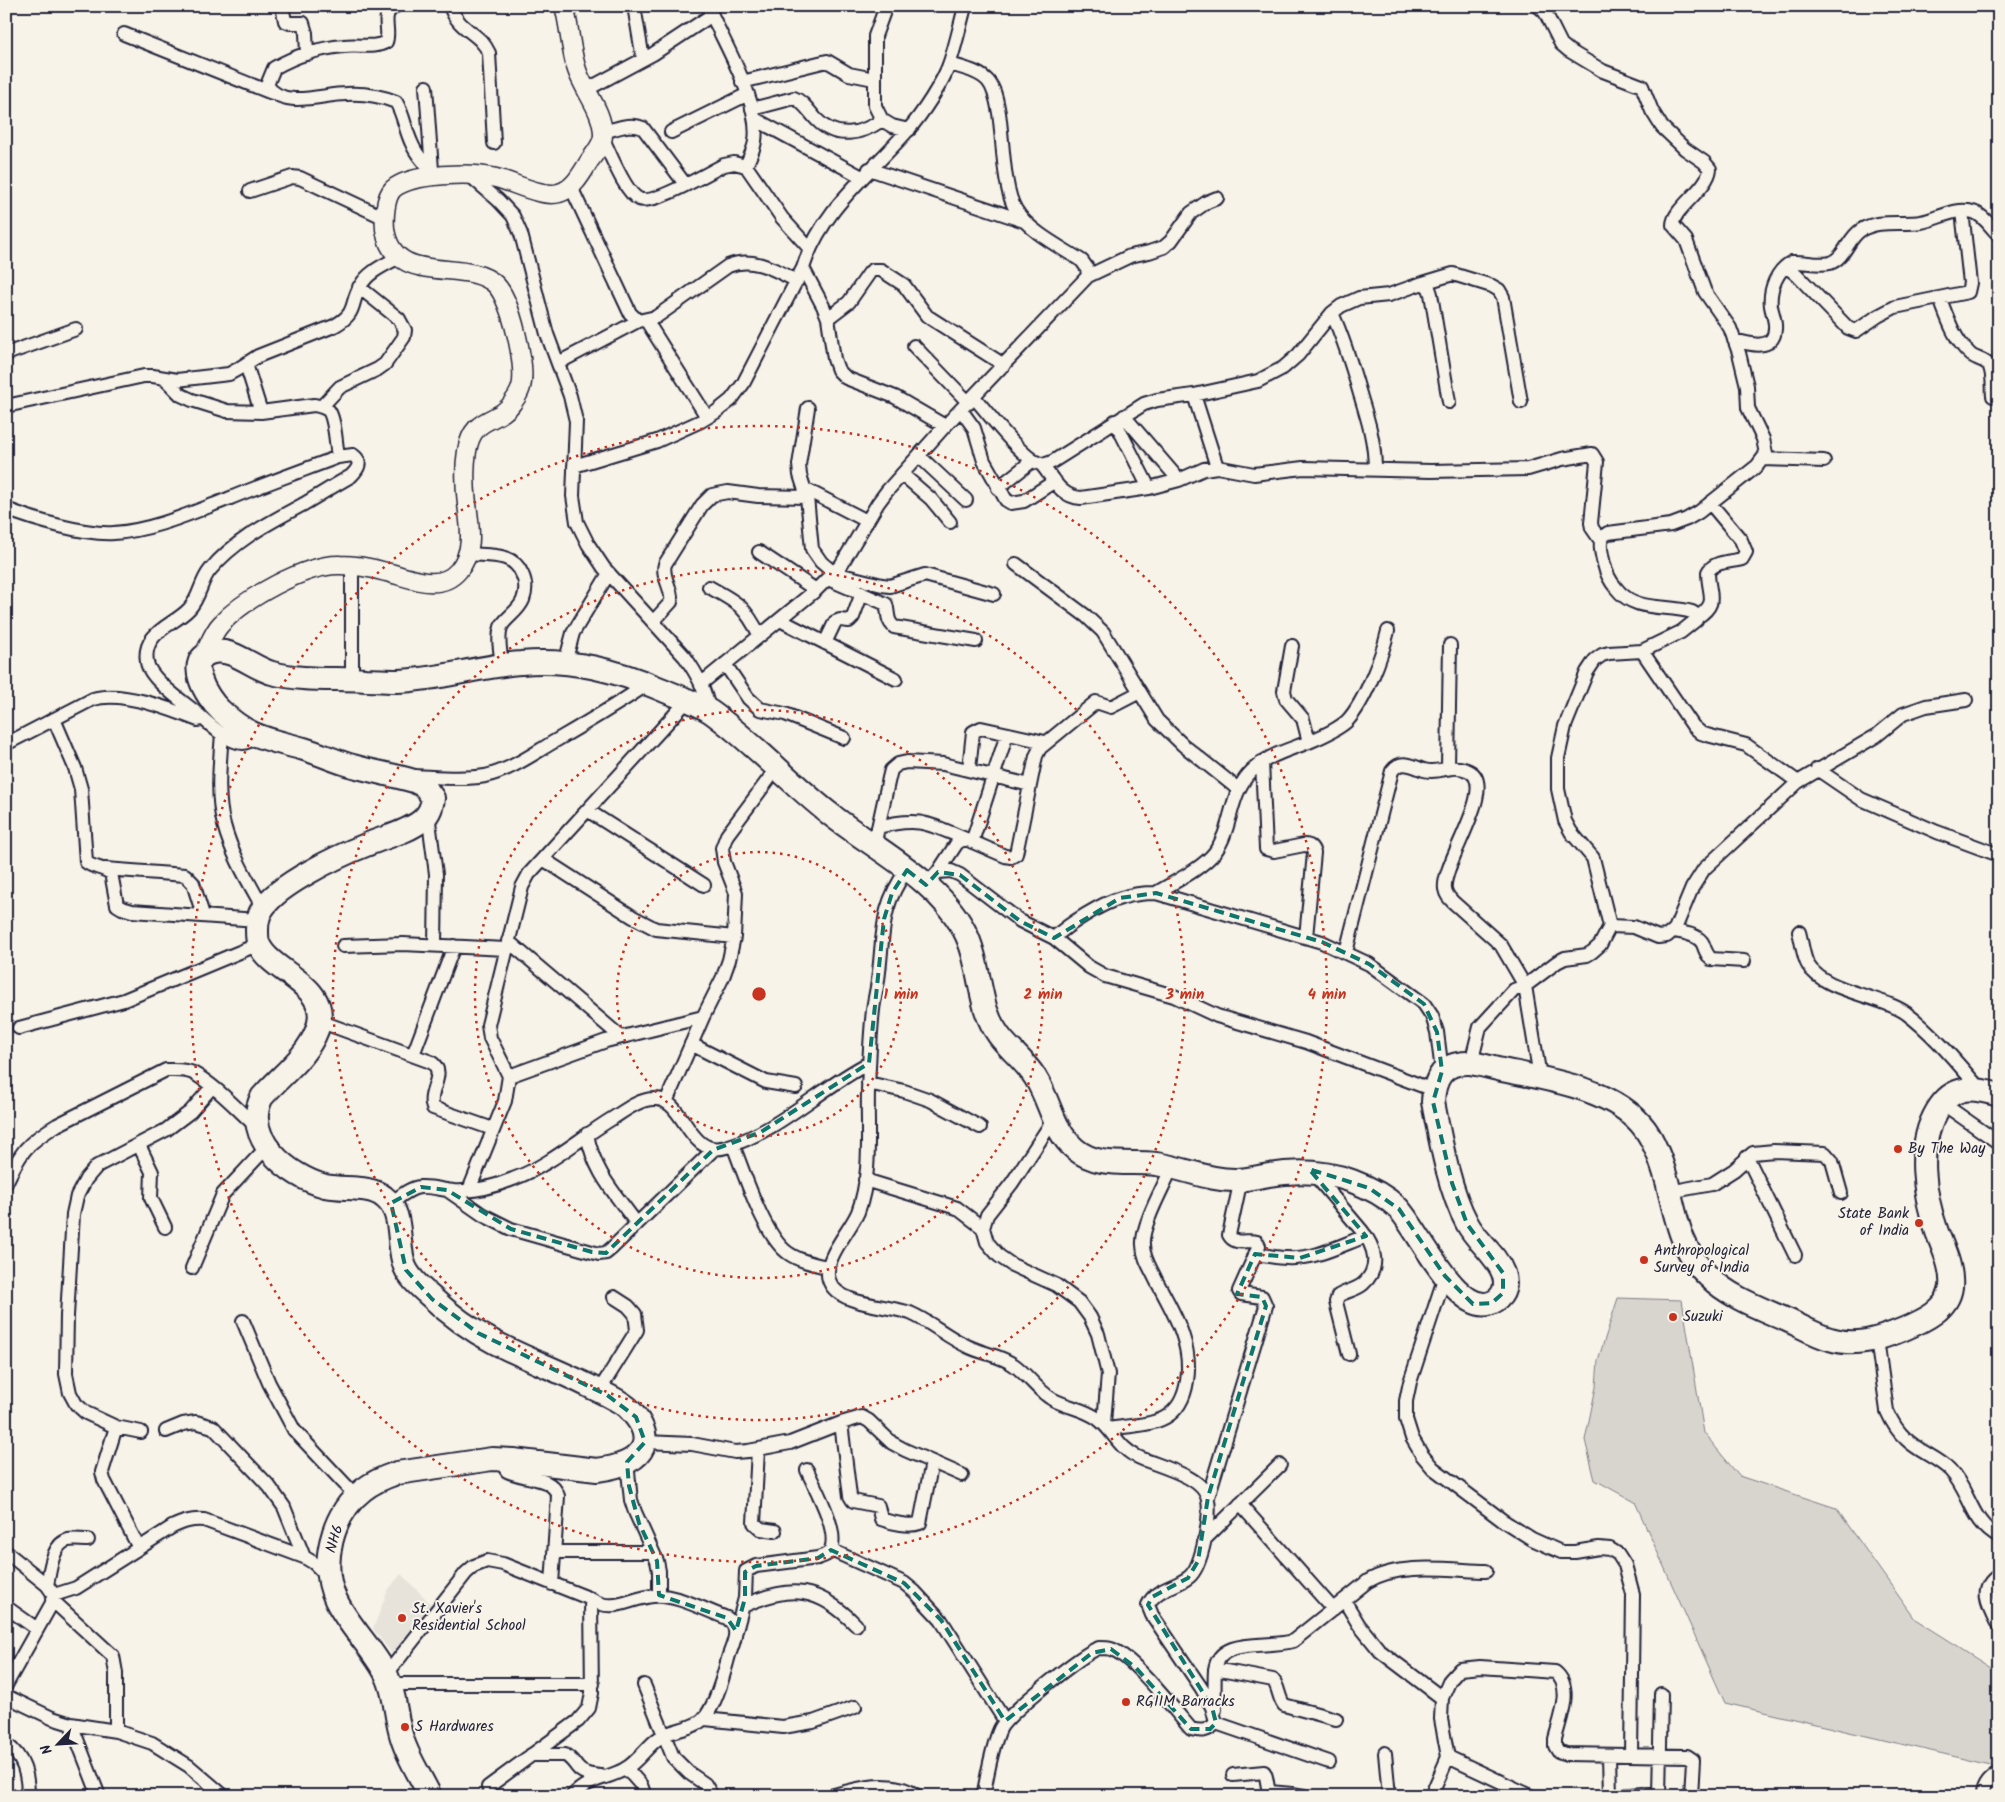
<svg xmlns="http://www.w3.org/2000/svg" width="2005" height="1802" font-family="Kalam,sans-serif">
<style>
.built{fill:#e7e3db}
.green{fill:#d8d5cf;stroke:#7d7c85}
.lines{fill:none;stroke-linecap:round;stroke-linejoin:round}
.street-casing{stroke:#22223b;stroke-width:16}
.secondary-casing{stroke:#22223b;stroke-width:21}
.highway-casing{stroke:#22223b;stroke-width:26}
.street{stroke:#f7f3e8;stroke-width:12}
.secondary{stroke:#f7f3e8;stroke-width:18}
.highway{stroke:#f7f3e8;stroke-width:22}
.marked{fill:none;stroke:#0f766e;stroke-width:4;stroke-dasharray:10 6;stroke-linejoin:round}
.ring{fill:none;stroke:#c8321e;stroke-width:2.5;stroke-dasharray:2.5 5}
.poi-dot{fill:#c8321e;stroke:#f7f3e8;stroke-width:2}
.labels{text-anchor:middle;dominant-baseline:central;stroke-width:4;stroke-linejoin:round;paint-order:stroke}
.poi-label{font-size:15px;fill:#22223b;stroke:#f7f3e8;text-anchor:start}
.street-label{font-size:15px;fill:#22223b;stroke:#f7f3e8}
.centre{fill:#c8321e;stroke:#f7f3e8;stroke-width:2.5}
.ring-label{font-size:15px;text-anchor:middle;font-weight:bold;fill:#c8321e;stroke:#f7f3e8;stroke-width:4;stroke-linejoin:round;paint-order:stroke}
</style>
<rect width="100%" height="100%" fill="#f7f3e8"/>
<filter id="ink" filterUnits="userSpaceOnUse"><feTurbulence type="fractalNoise" baseFrequency=".02" numOctaves="2"/><feDisplacementMap in="SourceGraphic" scale="10" xChannelSelector="R" yChannelSelector="G"/><feConvolveMatrix kernelMatrix="1 2 1 2 8 2 1 2 1" color-interpolation-filters="sRGB"/></filter>
<g filter="url(#ink)">
<!-- built -->
<path class="built" d="M401,1574L434,1607L397,1660L373,1629L388,1590Z"/>
<!-- green -->
<path class="green" d="M1618,1298L1682,1300L1704,1433L1739,1476L1836,1508L1915,1619L1999,1672V1796H1994L1995,1766L1725,1703L1635,1502L1595,1480L1585,1440L1596,1387L1598,1360Z"/>
<g class="lines">
<!-- street casing -->
<g class="street-casing">
<path id="street" d="M282,6L285,21L290,23H303L306,33L307,54
M396,6C379,13 391,30 386,42C373,49 359,44 344,46C320,48 295,56 274,68L267,85C283,110 322,94 346,94C362,93 381,96 396,102C404,115 405,130 412,144C417,156 427,166 437,176
M450,6C459,32 479,31 489,53L494,143
M634,6L643,59
M708,6C723,43 761,102 755,141C754,150 749,158 746,166
M886,6L875,36V106L882,120L892,126L909,130
M124,34L272,93
M742,82L827,61L849,74L874,79
M426,87L432,170
M586,90L653,54L712,15
M752,109L794,98C803,101 810,113 817,120C836,140 862,134 882,120
M755,119L862,177
M603,132C616,129 630,122 643,128L685,184
M671,132L748,94
M603,139C610,153 625,193 639,199C653,206 709,172 724,165L734,163L746,166L782,218L810,249
M869,169L1024,221
M468,174L498,200L513,216L521,234L547,334L570,396L576,421L573,496L577,522L588,544L604,568L685,657C699,677 704,688 710,712
M571,187L630,313L638,321L656,317L728,266C753,256 775,270 797,281
M250,191L292,177L300,178L385,218
M1786,266L1797,275L1848,328L1856,331L1878,316L1895,307L1968,292L1970,283L1962,211
M803,268L823,306L828,318L834,359L838,370L846,378L895,397L945,426
M1088,276L1130,256L1149,252L1164,247L1171,241L1191,213L1207,202L1217,198
M1423,283L1453,274L1492,286L1499,290L1503,297L1521,402
M1940,299C1947,317 1954,339 1969,353C1974,359 1984,359 1989,365C1994,374 1992,387 1993,396
M1332,313C1344,340 1352,366 1360,394C1368,420 1375,442 1375,470
M828,318L849,302L870,272L873,270H881L904,285L927,316L1004,365
M646,320L707,417
M1734,340C1748,344 1774,352 1775,329C1776,321 1772,313 1771,306C1769,289 1777,270 1792,262C1804,261 1818,266 1830,263C1845,258 1848,238 1861,230C1879,219 1901,225 1921,222C1939,219 1954,207 1973,212C1984,215 1991,228 1999,235
M914,346L969,403
M6,354L76,329
M558,363L638,321
M246,364L261,412
M165,379L181,395L192,400L227,411L261,412L314,405C319,406 325,407 329,411C335,420 336,445 338,457
M1194,395L1217,467
M974,397C987,412 1024,461 1041,464C1044,465 1049,463 1052,462L1144,404L1157,400L1194,395L1258,381L1283,368L1298,355L1332,313L1341,306L1359,298L1389,295L1423,283L1429,288L1431,294L1449,402
M6,406L144,376H153L177,380L229,374L238,369L258,356L334,326C359,312 349,304 361,285C369,271 385,265 399,257
M322,406L340,387L378,369L385,364L404,337L405,330L399,319L359,287
M808,408L799,465L800,475L807,497L812,549L821,562L834,573L882,585L890,586L925,575L994,594
M961,410L974,428L984,461L1006,500L1011,503L1024,501L1055,481
M1124,416L1179,480
M1115,421L1149,488
M919,456L966,500
M1764,459L1824,461
M1042,465C1054,480 1061,497 1081,498L1149,488L1179,480L1204,469L1217,467L1254,474L1303,468L1431,471L1528,469L1562,459L1592,454L1597,462L1591,523L1592,528L1601,541
M574,466L657,441L701,421L716,412L731,400L743,384L803,268C822,208 869,175 908,130C921,116 944,81 950,62C956,44 960,25 965,7
M902,474L931,499L950,522
M998,488L1032,461
M805,489L867,521
M6,509C34,520 85,535 114,533C154,530 191,513 228,499C264,484 301,471 338,457L353,455C363,462 358,469 351,476C335,485 319,495 302,505C269,523 235,540 210,570C200,582 200,598 189,609C173,626 142,632 147,662C149,679 185,703 199,715C209,724 229,743 243,743C248,743 252,739 257,737
M759,552L816,590
M469,554C489,556 513,552 522,574C526,582 526,592 523,600C518,612 505,618 501,627C497,638 501,654 502,665
M1016,564L1086,616L1103,632L1157,720L1183,745L1238,789
M828,579L886,604C889,613 886,620 894,627L976,641
M709,587C738,603 744,605 760,636
M1696,618C1720,603 1708,595 1708,572C1714,561 1731,562 1742,559L1746,552L1741,540L1710,503
M780,620L896,679
M653,622L671,602C673,588 661,577 665,564L702,505L712,495L728,492L758,496L807,497
M825,643L835,622L840,620L849,621L853,617L862,593
M1292,646L1284,691L1286,699L1303,719L1309,742
M1642,651L1693,726L1701,733L1707,735L1746,745L1798,782
M565,663L573,633L609,573
M725,664L748,698L760,709L785,714L844,738
M352,679V566
M702,683L816,590L841,565L878,503L887,491L945,426L1088,276L1087,268L1082,261C1062,248 1028,231 1016,210C1003,190 1003,138 999,113C997,102 995,89 988,81C979,71 962,68 950,64
M54,719L75,768L81,789L86,862C93,868 102,867 111,873L117,905L122,908L132,911L257,920
M222,733C220,763 216,796 224,825C232,855 248,881 263,908
M6,744L93,699C121,690 171,709 198,720
M1262,762L1266,849L1274,851L1304,845C1310,845 1312,847 1314,853L1306,937
M1448,767L1450,645
M969,769L973,732L981,728L1045,742
M1817,769L1861,799L1937,832L1999,855
M413,776C436,777 462,780 485,776C508,771 530,756 550,744C583,725 616,705 648,684
M587,810L704,885
M428,814L436,874L435,945
M878,827C920,816 929,824 968,840
M972,842L1007,734
M874,846L889,778L891,770L898,764L907,762L943,764L1030,785
M543,859L633,917L656,929L734,937
M105,869L185,875L193,883L203,915
M907,870C879,907 884,937 878,980C877,990 874,1000 873,1010C870,1037 869,1064 868,1091C867,1131 872,1175 858,1212C850,1231 822,1260 829,1280C837,1306 889,1305 910,1313C931,1322 947,1337 967,1346C983,1354 1000,1355 1014,1365C1028,1375 1037,1390 1052,1399C1066,1407 1085,1409 1098,1419C1113,1430 1119,1449 1138,1457C1157,1466 1205,1476 1208,1500C1211,1517 1202,1567 1189,1577C1175,1588 1156,1588 1148,1605L1152,1615L1202,1689L1212,1707L1216,1723C1208,1731 1202,1732 1191,1729C1175,1711 1132,1655 1111,1649C1108,1648 1102,1648 1099,1648C1084,1652 1006,1715 1000,1729C991,1749 988,1774 983,1796
M938,872L957,843L962,840H968L1005,856L1011,857L1016,854L1036,756L1040,748L1096,702L1111,707L1140,692
M926,885L938,872L951,871L960,875L1020,921L1054,938L1089,967L1105,976L1174,996L1217,1016L1306,1042L1433,1090
M1156,893C1174,882 1203,868 1215,852C1232,829 1229,797 1248,775C1265,755 1287,751 1311,741C1323,736 1337,730 1347,721C1365,702 1382,656 1388,631
M1610,926L1634,927L1658,937L1667,936L1675,929L1692,888L1704,869L1798,782L1876,736L1903,714L1926,706L1966,700
M1674,931C1683,933 1698,934 1703,944C1705,950 1706,954 1711,959L1744,961
M1799,932C1802,942 1803,957 1808,965C1823,991 1882,996 1906,1013C1934,1034 1957,1063 1980,1089
M1054,938C1068,924 1102,903 1121,898C1133,894 1144,893 1156,893L1322,942L1369,964L1424,1004L1432,1016L1437,1032L1442,1071
M508,941L621,1037
M343,946L403,944L506,949
M1346,952L1392,771C1401,759 1412,766 1424,770C1440,775 1451,762 1469,771C1499,786 1441,864 1445,889C1446,895 1449,898 1453,902L1501,945L1525,986L1540,1077
M319,1021L431,1062C448,1073 426,1092 433,1108L493,1129
M19,1028L124,1000L259,944
M691,1044L766,1082L796,1087
M413,1055L454,946
M1471,1063L1480,1027L1514,990L1525,986L1557,962L1565,958L1587,955L1592,952L1600,945L1610,926L1593,858L1571,832L1565,821L1558,789V758L1565,726L1587,672L1595,660L1602,655L1609,653L1642,651L1681,632L1696,620L1695,614L1692,612C1665,604 1635,613 1616,588C1610,581 1606,573 1604,564C1602,556 1599,545 1602,537L1608,533L1671,525L1687,519L1699,512L1757,466L1766,454L1763,439L1748,408L1747,386L1739,353L1730,328L1705,292L1686,240L1673,225C1673,208 1708,189 1710,169L1704,162L1685,149L1662,127L1652,111L1642,86L1603,71L1568,50L1561,44L1545,12L1538,6
M509,1076L606,1041L703,1017
M868,1083L904,1091L930,1100L980,1127
M666,1102L703,1017L723,977L729,960L734,937L736,893L724,862L722,848L727,835L777,768
M1942,1103L1999,1143
M1054,1119L1012,1183L987,1215L983,1228L987,1242L999,1256L1012,1265L1056,1285L1079,1302L1090,1317L1098,1334L1108,1374L1104,1423
M587,1134C594,1173 615,1193 637,1224
M139,1145L152,1172L151,1198L165,1227
M733,1145C744,1173 764,1236 788,1253C799,1261 814,1264 827,1267
M1747,1157L1795,1255
M1313,1173L1362,1231C1375,1247 1381,1268 1363,1284C1356,1290 1346,1291 1338,1296L1336,1302L1349,1354
M865,1180L957,1208L983,1228
M6,1183C21,1151 27,1143 57,1125L166,1070C175,1070 185,1069 193,1073C215,1085 238,1110 257,1127
M447,1190L483,1215L511,1229L599,1254L606,1253L612,1248L713,1150
M469,1190L505,1101L509,1076L490,1038L488,1025L522,887L529,874L688,700
M1669,1192L1712,1184L1734,1170L1753,1153L1774,1151L1825,1153L1832,1161L1841,1193
M391,1203C400,1197 409,1188 420,1187C431,1186 443,1190 454,1191C473,1192 496,1186 513,1179C549,1166 580,1138 613,1118C624,1111 639,1099 654,1099C685,1097 687,1159 726,1147C779,1131 820,1088 869,1063
M1255,1254C1266,1255 1276,1258 1287,1258C1314,1260 1341,1245 1366,1236
M192,1268L223,1194L267,1147
M1445,1276L1410,1382L1406,1401V1419L1412,1438L1422,1455L1433,1468L1502,1520L1532,1539L1561,1552H1575L1599,1548L1610,1549L1618,1554L1625,1565L1633,1594L1631,1755
M243,1321L269,1383L294,1430L356,1496
M1877,1339L1887,1411C1891,1420 1898,1432 1906,1439C1919,1452 1937,1457 1950,1470C1970,1491 1971,1523 1999,1537
M599,1391L637,1330L635,1314L628,1306L614,1297
M841,1423L850,1496L853,1501L878,1506L881,1519C892,1523 910,1527 920,1523L932,1462
M116,1427L102,1472L104,1480L139,1548
M1108,1429C1147,1423 1180,1427 1187,1381C1193,1343 1173,1312 1156,1280C1151,1269 1143,1258 1143,1245C1141,1226 1164,1186 1172,1167
M166,1431L183,1424L196,1422L213,1427L269,1486L284,1507L304,1557
M141,1432L116,1427L86,1413L76,1404L70,1393L66,1374L67,1316L73,1214L77,1196L86,1179L97,1166L166,1130L190,1112L212,1087
M645,1442L692,1444L735,1452L748,1451L790,1443L841,1423L862,1417L869,1421L892,1443L905,1450L962,1475
M758,1450L754,1523L761,1529L775,1531
M499,1459L507,1471C523,1479 553,1476 558,1496L552,1584
M627,1462L631,1500L635,1512L657,1561L659,1571V1595
M1208,1497L1266,1306L1262,1297L1241,1294L1239,1291L1259,1246L1257,1242C1247,1239 1235,1246 1229,1235L1241,1179
M1240,1504L1333,1609
M1204,1540L1280,1465
M831,1550L904,1583L915,1592L941,1620L1005,1721
M6,1552L47,1585L54,1595L52,1603L6,1685
M554,1552H653
M1999,1575C1977,1589 1989,1608 1999,1627
M47,1585C50,1572 52,1544 68,1540C74,1539 81,1540 88,1540
M54,1595L76,1588L172,1527C183,1522 191,1519 204,1520L304,1557L314,1563L329,1578
M52,1600L113,1656L116,1673V1731
M1344,1600L1359,1625L1380,1651L1442,1698
M743,1606C791,1584 819,1587 856,1625
M6,1607L37,1629
M736,1631L745,1598L746,1571L756,1566L818,1558C823,1556 829,1555 831,1549C839,1530 815,1488 807,1470
M1215,1669L1273,1680C1279,1687 1278,1697 1284,1705L1336,1719
M386,1675L466,1573L474,1566L487,1561L503,1564L591,1599C613,1614 630,1598 653,1596C674,1593 707,1611 727,1618C741,1629 734,1641 729,1655C724,1673 714,1715 698,1723C686,1730 671,1730 659,1738C647,1746 639,1761 625,1769C605,1780 591,1777 572,1796
M390,1684H593
M644,1685L673,1757L689,1773L705,1784L712,1796
M6,1696L52,1718L71,1724L116,1731L152,1743L189,1766L224,1796
M1215,1710C1215,1697 1214,1683 1215,1670C1219,1636 1268,1649 1293,1641L1368,1581C1400,1562 1450,1570 1486,1571
M705,1719L783,1727L813,1722L855,1707
M1216,1723L1329,1762
M71,1724L99,1796
M6,1744C24,1757 28,1775 28,1796
M1385,1753L1389,1796
M531,1755H565C571,1758 573,1762 577,1767C583,1775 593,1775 601,1776
M1609,1755L1610,1796
M1448,1757L1531,1796
M626,1768L641,1785L645,1796
M1233,1775L1264,1772C1268,1778 1266,1786 1270,1792L1292,1794
M488,1787L578,1721L589,1708L592,1693L591,1599
M831,1796C857,1788 893,1778 917,1796
M1289,1796L1292,1794L1304,1796
M1431,1796L1448,1757L1441,1719L1442,1698L1450,1680L1460,1669L1480,1667L1555,1672C1574,1687 1560,1719 1555,1739V1746L1558,1751L1566,1754L1687,1756L1693,1760L1691,1796
M1619,1796L1643,1794L1658,1796
M1659,1796L1661,1694
M1982,1796C1982,1785 1990,1778 1999,1772"/>
</g>
<!-- secondary casing -->
<g class="secondary-casing">
<path id="secondary" d="M204,655C209,645 213,632 221,624C244,599 305,564 340,565C355,565 372,568 386,572C409,577 439,593 458,571C475,551 470,528 467,504C465,487 464,469 467,451C473,414 498,425 513,402C516,398 520,391 521,387C527,367 511,300 496,285C467,256 393,289 385,229C384,218 385,197 393,189C411,173 473,172 496,178C513,182 542,198 559,193C574,189 582,173 590,160C595,153 603,144 603,135C603,111 584,91 577,70C570,49 570,27 564,6"/>
</g>
<!-- highway casing -->
<g class="highway-casing">
<path id="highway" d="M430,1796C421,1777 408,1758 402,1738C395,1717 396,1695 387,1676C373,1648 349,1627 336,1600C319,1565 332,1514 363,1490C373,1482 385,1477 397,1473L492,1459L513,1460L597,1470C613,1468 636,1463 643,1447C649,1432 637,1417 627,1407C616,1398 600,1392 587,1385C557,1370 524,1358 494,1342C471,1330 449,1314 430,1296C421,1288 410,1279 405,1267C396,1245 405,1213 384,1197C369,1185 344,1190 325,1186C289,1177 241,1137 262,1097C280,1076 307,1057 317,1030C334,986 272,974 259,945C257,941 257,934 257,930C257,922 258,915 263,908C279,884 338,856 366,845C384,837 406,833 421,821C429,815 432,807 433,798L424,786L414,781C394,775 374,772 353,766C337,762 321,754 304,749C268,739 249,738 220,710C207,698 182,658 214,652C233,648 253,668 272,673C301,681 335,678 365,680C376,680 386,681 397,681C439,680 479,666 521,663C571,658 618,671 663,690C679,697 696,702 711,712C753,742 789,782 830,814C873,848 938,880 964,930C977,954 978,984 986,1010C997,1044 1018,1051 1035,1077C1050,1100 1053,1131 1075,1149C1097,1168 1130,1161 1156,1164C1184,1168 1210,1181 1238,1180C1249,1179 1259,1177 1269,1175C1298,1170 1324,1171 1352,1181C1368,1187 1384,1195 1397,1207C1418,1227 1459,1323 1495,1301C1505,1295 1507,1284 1503,1273C1496,1254 1476,1241 1467,1223C1449,1190 1440,1138 1433,1102C1434,1078 1443,1062 1470,1063C1480,1064 1492,1068 1502,1070C1547,1079 1616,1089 1645,1129C1656,1144 1662,1163 1667,1181C1676,1216 1680,1250 1708,1276C1729,1297 1760,1308 1787,1320C1801,1326 1815,1335 1830,1339C1855,1347 1880,1339 1904,1329C1923,1321 1948,1310 1951,1287C1953,1268 1943,1248 1937,1232C1924,1195 1916,1146 1937,1111C1953,1084 1972,1087 1999,1095"/>
</g>
<!-- street -->
<use href="#street" class="street"/>
<!-- secondary -->
<use href="#secondary" class="secondary"/>
<!-- highway -->
<use href="#highway" class="highway"/>
</g>
</g>
<!-- marked area -->
<path class="marked" d="M907,870L926,885L938,872L960,875L1020,921L1054,938L1120,898L1156,893L1322,942L1369,964L1424,1004L1437,1032L1442,1071L1433,1102L1452,1183L1467,1224L1503,1273V1293L1492,1303L1473,1304L1445,1276L1399,1209L1369,1188L1309,1169L1366,1236L1300,1258L1255,1254L1237,1294L1262,1297L1266,1306L1208,1497L1198,1561L1188,1578L1152,1597L1148,1605L1212,1707L1216,1723L1210,1729H1191L1136,1668L1111,1649L1092,1653L1005,1721L941,1620L904,1583L831,1550L818,1558L756,1566L745,1572V1598L736,1631L727,1618L659,1595L657,1561L639,1523L629,1486L627,1462L645,1442L636,1417L607,1395L478,1333L432,1299L406,1270L391,1203L421,1187L447,1190L511,1229L592,1252L606,1253L713,1150L761,1132L869,1063L884,919L892,893Z"/>
<!-- distance rings -->
<g class="ring">
<circle cx="759" cy="994" r="142"/>
<circle cx="759" cy="994" r="284"/>
<circle cx="759" cy="994" r="426"/>
<circle cx="759" cy="994" r="568"/>
</g>
<!-- markers -->
<g class="poi-dot">
<circle cx="1898" cy="1149" r="5"/>
<circle cx="1919" cy="1223" r="5"/>
<circle cx="1644" cy="1260" r="5"/>
<circle cx="1673" cy="1317" r="5"/>
<circle cx="402" cy="1618" r="5"/>
<circle cx="1126" cy="1702" r="5"/>
<circle cx="405" cy="1727" r="5"/>
</g>
<g class="labels">
<!-- poi labels -->
<g class="poi-label">
<text x="1908" y="1149">By The Way</text>
<text x="1909" y="1214" text-anchor="end">State Bank<tspan x="1909" dy="17">of India</tspan></text>
<text x="1654" y="1251">Anthropological<tspan x="1654" dy="17">Survey of India</tspan></text>
<text x="1683" y="1317">Suzuki</text>
<text x="412" y="1609">St. Xavier's<tspan x="412" dy="17">Residential School</tspan></text>
<text x="1136" y="1702">RGIIM Barracks</text>
<text x="415" y="1727">S Hardwares</text>
</g>
<!-- street labels -->
<g class="street-label">
<text transform="translate(335 1539) rotate(-73)">NH6</text>
</g>
</g>
<circle cx="759" cy="994" r="8" class="centre"/>
<g class="ring-label">
<text x="901" y="999">1 min</text>
<text x="1043" y="999">2 min</text>
<text x="1185" y="999">3 min</text>
<text x="1327" y="999">4 min</text>
</g>
<!-- margin -->
<rect width="2005" height="1802" fill="none" stroke="#f7f3e8" stroke-width="25"/>
<rect x="12" y="12" width="1980" height="1777" fill="none" stroke="#22223b" stroke-width="2" filter="url(#ink)"/>
<!-- north arrow -->
<g transform="translate(58 1744) rotate(245)" stroke="#f7f3e8" stroke-width="4" paint-order="stroke">
<path d="M0-4L9 19L0 12L-9 19Z" fill="#22223b"/>
<text y="-8" font-size="14" font-weight="bold" text-anchor="middle" fill="#22223b">N</text>
</g>
</svg>
